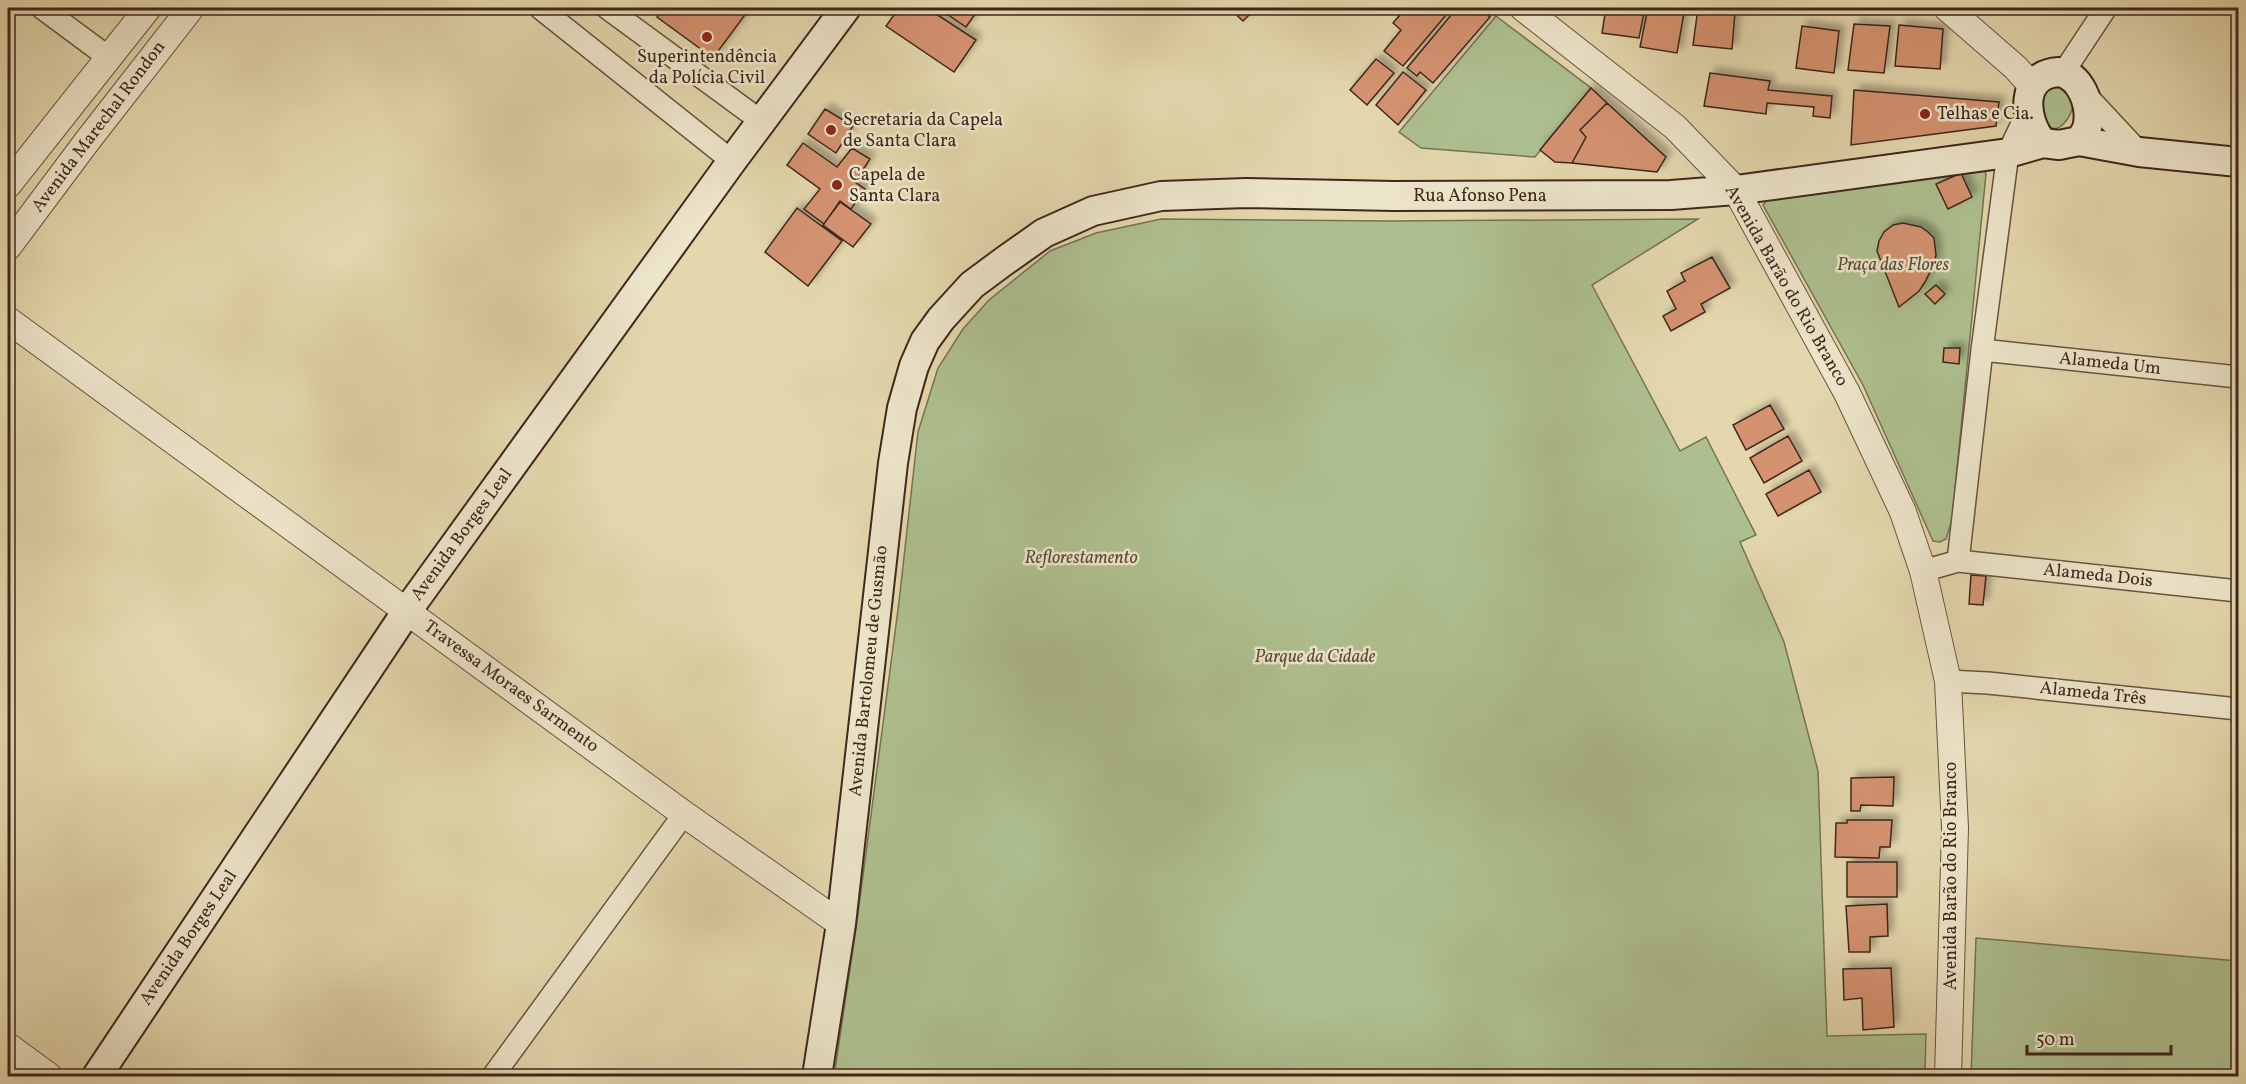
<svg xmlns="http://www.w3.org/2000/svg" width="2246" height="1084" font-family="Vollkorn,serif">
<style>
.green{fill:#aebf8f;stroke:#767356;stroke-width:1.5}
.building{fill:#d4926f;stroke:#3e271d;stroke-width:1.5;filter:url(#shadow)}
.lines{fill:none;stroke-linecap:round;stroke-linejoin:round}
.minor-casing{stroke:#685341;stroke-width:24}
.tertiary-casing{stroke:#685341;stroke-width:28}
.secondary-casing{stroke:#3e271d;stroke-width:32}
.minor{stroke:#ede5ca;stroke-width:21}
.tertiary{stroke:#ede5ca;stroke-width:26}
.secondary{stroke:#ede5ca;stroke-width:28}
.poi-dot{fill:#8f2418;stroke:#ede5ca;stroke-width:2}
.labels{text-anchor:middle;dominant-baseline:central;stroke-width:5;stroke-linejoin:round;paint-order:stroke}
.poi-label{font-size:18px;fill:#3e271d;stroke:#ede5ca;text-anchor:start}
.street-label{font-size:18px;fill:#3e271d;stroke:#ede5ca}
.park-label{font-size:18px;font-style:italic;fill:#5a4d3a;stroke:#ede5ca}
</style>
<defs>
<filter id="shadow"><feDropShadow dx="5.5" dy="-5.5" stdDeviation="3" flood-color="#0004"/></filter>
</defs>
<rect width="100%" height="100%" fill="#e4d7ad"/>
<filter id="stains"><feTurbulence type="fractalNoise" baseFrequency=".00333" numOctaves="4"/><feColorMatrix values="0 0 0 0 .2 0 0 0 0 .09 0 0 0 0 .02 0 0 0 .5 -.17"/></filter>
<radialGradient id="worn" r=".72"><stop offset=".6" stop-color="#630" stop-opacity="0"/><stop offset="1" stop-color="#630" stop-opacity=".3"/></radialGradient>
<!-- green -->
<path class="green" d="M1496,16L1591,88L1535,157L1421,148L1399,132Z
M2062,78L2073,106C2071,116 2058,138 2047,124C2041,117 2040,99 2041,91Z
M1983,168L1986,174L1952,520L1946,539L1940,542L1933,541L1863,385L1763,205L1767,200L1775,198Z
M1161,219L1391,221L1698,219L1592,285L1680,451L1706,437L1756,535L1740,542L1784,642L1818,771L1827,1036L1926,1034L1925,1076H834L856,929L899,602L918,432L938,368L963,329L989,300L1050,251L1096,233Z
M1976,938L2238,961V1076H1971Z"/>
<!-- building -->
<path class="building" d="M664,8H750L713,58L657,17Z
M899,8H927L976,40L954,72L886,26Z
M938,8H974L978,10L966,27Z
M1229,8H1256L1243,21Z
M1406,8H1452L1403,66L1384,51L1401,30L1393,23Z
M1457,8H1477L1490,17L1433,83L1420,72L1417,76L1407,68Z
M1606,8H1645L1639,38L1602,33Z
M1648,8L1684,13L1677,53L1640,47Z
M1698,8L1735,12L1732,49L1693,45Z
M1854,24L1890,26L1884,73L1848,70Z
M1899,25L1943,29L1940,69L1895,66Z
M1802,26L1839,31L1834,73L1796,68Z
M1376,59L1394,73L1367,105L1350,90Z
M1403,72L1426,90L1398,125L1376,105Z
M1710,73L1770,81L1768,90L1832,96L1830,118L1813,116L1814,107L1767,103L1766,114L1704,106Z
M1591,88L1607,103L1580,130L1586,137L1572,163L1555,162L1540,150Z
M1854,90L1999,102L1996,126L1851,145Z
M1607,103L1666,157L1657,172L1572,163L1586,137L1580,130Z
M825,109L853,126L836,153L808,134Z
M803,143L837,167L852,148L870,159L855,182L865,189L851,209L840,201L824,224L804,209L820,189L787,165Z
M1961,173L1972,197L1948,209L1936,184Z
M840,202L871,224L853,247L823,225Z
M797,208L842,241L808,286L765,252Z
M1903,223L1921,227L1928,232L1934,238L1936,255L1934,264L1925,282L1919,291L1899,307L1877,251L1879,241L1884,232L1893,225Z
M1712,257L1730,288L1701,304L1705,312L1671,331L1663,316L1676,309L1667,291L1685,281L1681,273Z
M1936,285L1945,294L1935,304L1925,294Z
M1944,348H1960L1959,364L1943,362Z
M1770,405L1784,429L1746,450L1733,425Z
M1788,436L1802,461L1764,483L1750,458Z
M1809,470L1821,492L1778,516L1766,494Z
M1971,575L1986,576L1983,605L1969,604Z
M1894,777L1893,806L1861,805L1860,811H1851V778Z
M1847,820H1892L1890,847H1880L1879,858L1835,857L1836,823H1847Z
M1847,862H1897V897H1847Z
M1887,904L1888,936L1870,937V952H1849L1846,906Z
M1891,968L1894,1027L1863,1030L1862,998L1844,1000L1843,969Z"/>
<g class="lines">
<!-- minor casing -->
<g class="minor-casing">
<path id="minor" d="M42,8L108,57
M540,8L732,161
M607,8L761,121
M2063,73L2106,8
M2084,93L2139,152
M1982,350L2238,377
M1958,561L2238,591
M1923,571L1958,561L1982,350L2008,153L2029,109
M1948,681L1988,683L2238,709
M493,1076L684,814"/>
</g>
<!-- tertiary casing -->
<g class="tertiary-casing">
<path id="tertiary" d="M1523,8L1675,127L1736,190L1847,393L1903,512L1923,571L1948,681L1955,828L1948,1076
M1947,8L2016,68L2032,86
M8,185L148,8
M8,247L88,140L191,8
M8,320L684,814L841,924
M8,1046L49,1076"/>
</g>
<!-- secondary casing -->
<g class="secondary-casing">
<path id="secondary" d="M2059,72C2081,76 2091,104 2088,124C2087,130 2083,136 2079,141L2059,145L2043,143C2023,120 2019,74 2059,72Z
M2079,141L2139,152L2238,162
M97,1076L407,611L732,161L846,8
M817,1076L841,924L893,463L902,408L914,366L925,341L941,319L972,285L1003,262L1044,233L1093,211L1161,196L1246,193L1394,196L1671,195L1736,190L2008,153L2043,143"/>
</g>
<!-- minor -->
<use href="#minor" class="minor"/>
<!-- tertiary -->
<use href="#tertiary" class="tertiary"/>
<!-- secondary -->
<use href="#secondary" class="secondary"/>
</g>
<!-- markers -->
<g class="poi-dot">
<circle cx="707" cy="37" r="6"/>
<circle cx="1925" cy="114" r="6"/>
<circle cx="831" cy="130" r="6"/>
<circle cx="837" cy="185" r="6"/>
</g>
<g class="labels">
<!-- poi labels -->
<g class="poi-label">
<text x="707" y="57" text-anchor="middle">Superintendência<tspan x="707" dy="21">da Polícia Civil</tspan></text>
<text x="1937" y="114">Telhas e Cia.</text>
<text x="843" y="120">Secretaria da Capela<tspan x="843" dy="21">de Santa Clara</tspan></text>
<text x="849" y="175">Capela de<tspan x="849" dy="21">Santa Clara</tspan></text>
</g>
<!-- street labels -->
<g class="street-label">
<text transform="translate(99 127) rotate(-53)">Avenida Marechal Rondon</text>
<text x="1480" y="196">Rua Afonso Pena</text>
<text transform="translate(1786 286) rotate(60)">Avenida Barão do Rio Branco</text>
<text transform="translate(2110 364) rotate(6)">Alameda Um</text>
<text transform="translate(462 535) rotate(-54)">Avenida Borges Leal</text>
<text transform="translate(2098 576) rotate(6)">Alameda Dois</text>
<text transform="translate(869 671) rotate(-84)">Avenida Bartolomeu de Gusmão</text>
<text transform="translate(511 687) rotate(36)">Travessa Moraes Sarmento</text>
<text transform="translate(2093 694) rotate(6)">Alameda Três</text>
<text transform="translate(1951 876) rotate(-90)">Avenida Barão do Rio Branco</text>
<text transform="translate(189 938) rotate(-56)">Avenida Borges Leal</text>
</g>
<!-- park labels -->
<g class="park-label">
<text x="1893" y="265">Praça das Flores</text>
<text x="1081" y="558">Reflorestamento</text>
<text x="1315" y="657">Parque da Cidade</text>
</g>
</g>
<!-- margin -->
<rect width="2246" height="1084" fill="none" stroke="#e4d7ad" stroke-width="30"/>
<rect x="9" y="9" width="2228" height="1066" fill="none" stroke="#3e271d" stroke-width="3"/>
<rect x="15" y="15" width="2216" height="1054" fill="none" stroke="#3e271d" stroke-width="1.5"/>
<!-- scale -->
<path d="M2027 1045v9h144v-9" fill="none" stroke="#3e271d" stroke-width="3"/>
<text x="2036" y="1045" font-size="18" fill="#3e271d" stroke="#ede5ca" stroke-width="4.5" paint-order="stroke">50 m</text>
<rect width="100%" height="100%" filter="url(#stains)"/>
<rect width="100%" height="100%" fill="url(#worn)"/>
</svg>
